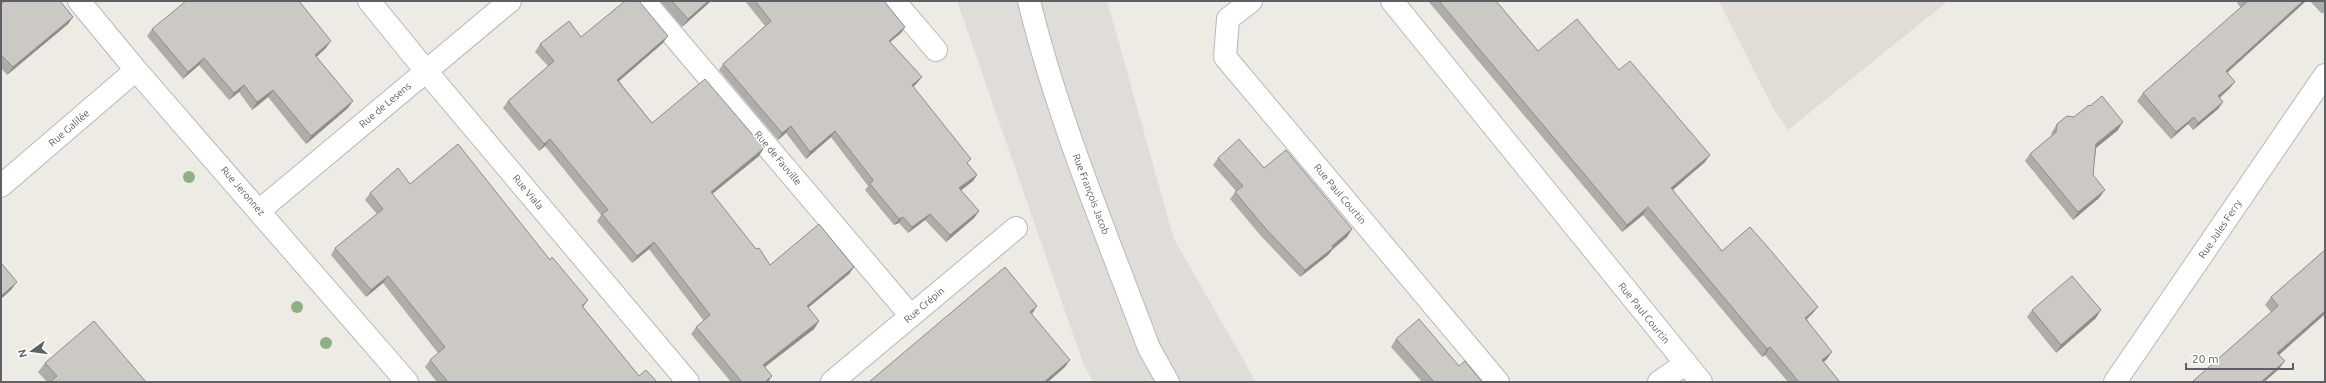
<svg xmlns="http://www.w3.org/2000/svg" width="2326" height="383" font-family="Ubuntu,sans-serif">
<style>
.industrial{fill:#e0ddd9}
.education{fill:#e1dcd5}
.lines{fill:none;stroke-linecap:round;stroke-linejoin:round}
.minor-casing{stroke:#b5b8bb;stroke-width:24}
.minor{stroke:#fff;stroke-width:22}
.tree{fill:#8eb184}
.wall{fill:#afaca9}
.shaded-wall{fill:#8f8c89}
.building{fill:#ccc8c4;stroke:#8f8c89}
.labels{text-anchor:middle;dominant-baseline:central;stroke-width:3;stroke-linejoin:round;paint-order:stroke}
.street-label{font-size:10px;fill:#5c6165;stroke:#fff}
</style>
<rect width="100%" height="100%" fill="#eeebe4"/>
<!-- industrial -->
<path class="industrial" d="M957,1H1107L1174,239L1256,382H1093L1083,363Z"/>
<!-- education -->
<path class="education" d="M1719,1H1948L1788,130L1773,108Z"/>
<g class="lines">
<!-- minor casing -->
<g class="minor-casing">
<path id="minor" d="M79,1L136,70L407,382
M369,1L426,71L688,382
M644,1L911,316
M894,1L936,50
M1029,1C1058,120 1106,233 1149,348L1168,382
M1251,1L1228,19L1225,57L1498,382
M1392,1L1701,382
M1,186L136,70
M260,210L510,1
M832,382L1016,228
M1659,382L1685,364
M2115,382L2325,75"/>
</g>
<!-- minor -->
<use href="#minor" class="minor"/>
</g>
<!-- trees -->
<g class="tree">
<circle cx="189" cy="177" r="6"/>
<circle cx="297" cy="307" r="6"/>
<circle cx="326" cy="343" r="6"/>
</g>
<!-- wall -->
<path class="wall" d="M660,1H711L682,27Z
M745,1H884L905,27L901,33L890,42L922,77L917,83L913,87L968,164L977,175L973,181L961,190L979,211L974,218L946,242L925,220L908,233L899,223L894,225L865,190L868,186L831,137L806,159L786,133L778,140L719,70L723,64L765,26Z
M1428,1H1496L1538,51L1619,70L1705,162L1672,190L1722,251L1818,307L1812,314L1807,319L1827,359L1823,362L1840,382H1788L1765,355L1762,357L1643,215L1622,232Z
M2238,1H2306L2227,73L2235,82L2229,89L2220,98L2223,102L2218,109L2193,130L2188,124L2171,139L2137,101L2143,93L2241,8L2237,3Z
M2310,1H2325V10L2322,14Z
M1,4L73,17L68,24L7,75L1,68Z
M152,29L326,48L316,57L348,108L306,144L268,97L252,110L239,92L229,100L199,65L183,79L147,36Z
M581,37L663,43L619,81L652,123L759,156L712,194L756,249L770,265L854,267L849,274L808,307L819,321L814,329L765,367L768,382H731L691,334L696,327L704,321L649,249L632,263L597,221L601,215L545,146L539,151L503,108L508,101L548,66L535,52L540,44Z
M2057,124L2118,130L2096,148L2093,175L2099,198L2073,220L2025,161L2030,154L2051,136L2052,132Z
M1218,158L1264,168L1352,229L1347,237L1333,249L1328,255L1300,277L1260,235L1230,199L1236,191L1213,165Z
M410,184L583,307L639,376L657,382H437L425,367L430,360L438,353L383,283L366,297L331,255L335,248L377,214L365,200L370,193Z
M2325,250V314L2279,355V369L2264,382H2192L2271,312L2265,305L2271,297Z
M2032,310L2096,318L2056,353L2027,317Z
M1396,339L1459,366L1482,382H1422L1391,347Z
M45,363L146,382H47L38,372Z"/>
<!-- shaded-wall -->
<path class="shaded-wall" d="M708,1H711L682,27L688,19Z
M2303,1H2306L2220,79L2226,71Z
M73,17L68,24L7,75L13,67Z
M905,27L901,33L884,47L889,41Z
M668,36L663,43L612,87L617,80Z
M331,41L326,48L310,63L315,55Z
M204,58L199,65L183,79L188,72Z
M922,77L917,83L908,92L912,85Z
M2235,82L2229,89L2212,103L2218,96Z
M244,85L239,92L229,100L234,93Z
M273,90L268,97L252,110L257,102Z
M353,101L348,108L306,144L311,136Z
M2223,102L2218,109L2193,130L2198,123Z
M2194,117L2188,124L2171,139L2176,132Z
M2123,122L2118,130L2091,152L2096,144Z
M791,126L786,133L778,140L782,133Z
M835,131L831,137L806,159L810,152Z
M550,139L545,146L539,151L544,144Z
M764,148L759,156L706,199L711,192Z
M1710,155L1705,162L1666,196L1671,188Z
M977,175L973,181L955,195L959,188Z
M2105,190L2099,198L2073,220L2078,212Z
M1648,207L1643,215L1622,232L1627,225Z
M979,211L974,218L946,242L950,235Z
M930,214L925,220L908,233L912,227Z
M903,217L899,223L894,225L899,219Z
M1352,229L1347,237L1333,249L1328,255L1300,277L1305,270Z
M654,242L649,249L632,263L637,256Z
M854,267L849,274L802,313L807,306Z
M388,276L383,283L366,297L371,290Z
M17,282L11,290L1,299V296Z
M588,300L583,307L582,306Z
M1037,306L1032,314L1030,312Z
M1818,307L1812,314L1800,325L1805,318Z
M2101,310L2096,318L2056,353L2061,345Z
M2325,311V314L2272,361L2277,353Z
M819,321L814,329L758,372L763,365Z
M1770,347L1765,355L1762,357L1767,349Z
M1832,352L1827,359L1817,368L1822,360Z
M1070,360L1065,367L1048,382H1044Z
M2285,361L2279,369L2264,382H2261Z
M772,376L768,382H765Z"/>
<!-- building -->
<path class="building" d="M5,1H60L73,17L13,67L1,55V4Z
M186,1H299L331,41L315,55L353,101L311,136L273,90L257,102L244,85L234,93L204,58L188,72L152,29Z
M625,1H639L668,36L617,80L652,123L705,79L764,148L711,192L756,249L759,248L770,265L819,224L854,267L807,306L819,321L763,365L772,376L765,382H742L696,327L710,315L654,242L637,256L602,214L608,210L550,139L544,144L508,101L554,61L540,44L569,21L581,37Z
M672,1H708L688,19Z
M755,1H884L905,27L889,41L922,77L912,85L971,159L967,163L977,175L959,188L979,211L950,235L930,214L912,227L903,217L899,219L870,184L873,180L835,131L810,152L791,126L782,133L723,64L771,21Z
M1439,1H1496L1538,51L1577,19L1619,70L1630,61L1710,155L1671,188L1722,251L1750,227L1772,252L1818,307L1805,318L1832,352L1822,360L1840,382H1799L1770,347L1767,349L1648,207L1627,225Z
M2247,1H2303L2226,71L2235,82L2218,96L2223,102L2198,123L2194,117L2176,132L2143,93L2248,1Z
M2102,96L2123,122L2096,144L2093,175L2105,190L2078,212L2030,154L2056,132L2057,124L2067,116L2074,117L2089,105L2090,106Z
M1239,139L1264,168L1286,150L1352,229L1332,246L1333,248L1305,270L1265,228L1235,192L1243,186L1218,158Z
M458,144L550,260L552,257L588,300L582,306L639,376L646,370L657,382H448L430,360L445,347L388,276L371,290L335,248L383,209L370,193L398,168L410,184Z
M2325,250V311L2277,353L2285,361L2261,382H2192L2278,306L2271,297Z
M1,263L17,282L1,296Z
M1005,267L1037,306L1030,312L1070,360L1044,382H869Z
M2072,276L2101,310L2061,345L2032,310Z
M1419,319L1459,366L1465,361L1482,382H1434L1396,339Z
M94,321L146,382H50L57,376L45,363Z"/>
<g class="labels">
<!-- street labels -->
<g class="street-label">
<text transform="translate(385 105) rotate(-40)">Rue de Lesens</text>
<text transform="translate(69 128) rotate(-41)">Rue Galilée</text>
<text transform="translate(778 158) rotate(50)">Rue de Fauville</text>
<text transform="translate(243 191) rotate(49)">Rue Jeronnez</text>
<text transform="translate(528 192) rotate(50)">Rue Viala</text>
<text transform="translate(1091 194) rotate(69)">Rue François Jacob</text>
<text transform="translate(1340 194) rotate(50)">Rue Paul Courtin</text>
<text transform="translate(2220 229) rotate(-56)">Rue Jules Ferry</text>
<text transform="translate(924 305) rotate(-40)">Rue Crépin</text>
<text transform="translate(1644 313) rotate(51)">Rue Paul Courtin</text>
</g>
</g>
<!-- border -->
<rect width="2326" height="383" fill="none" stroke="#5c6165" stroke-width="4"/>
<!-- north arrow -->
<g transform="translate(32 351) rotate(256)" stroke="#ffffff" stroke-width="3" paint-order="stroke">
<path d="M0-3L7 15L0 10L-7 15Z" fill="#5c6165"/>
<text y="-6" font-size="11" font-weight="bold" text-anchor="middle" fill="#5c6165">N</text>
</g>
<!-- scale -->
<path d="M2186 363v6h107v-6" fill="none" stroke="#5c6165" stroke-width="2"/>
<text x="2192" y="363" font-size="12" fill="#5c6165" stroke="#ffffff" stroke-width="3" paint-order="stroke">20 m</text>
</svg>
